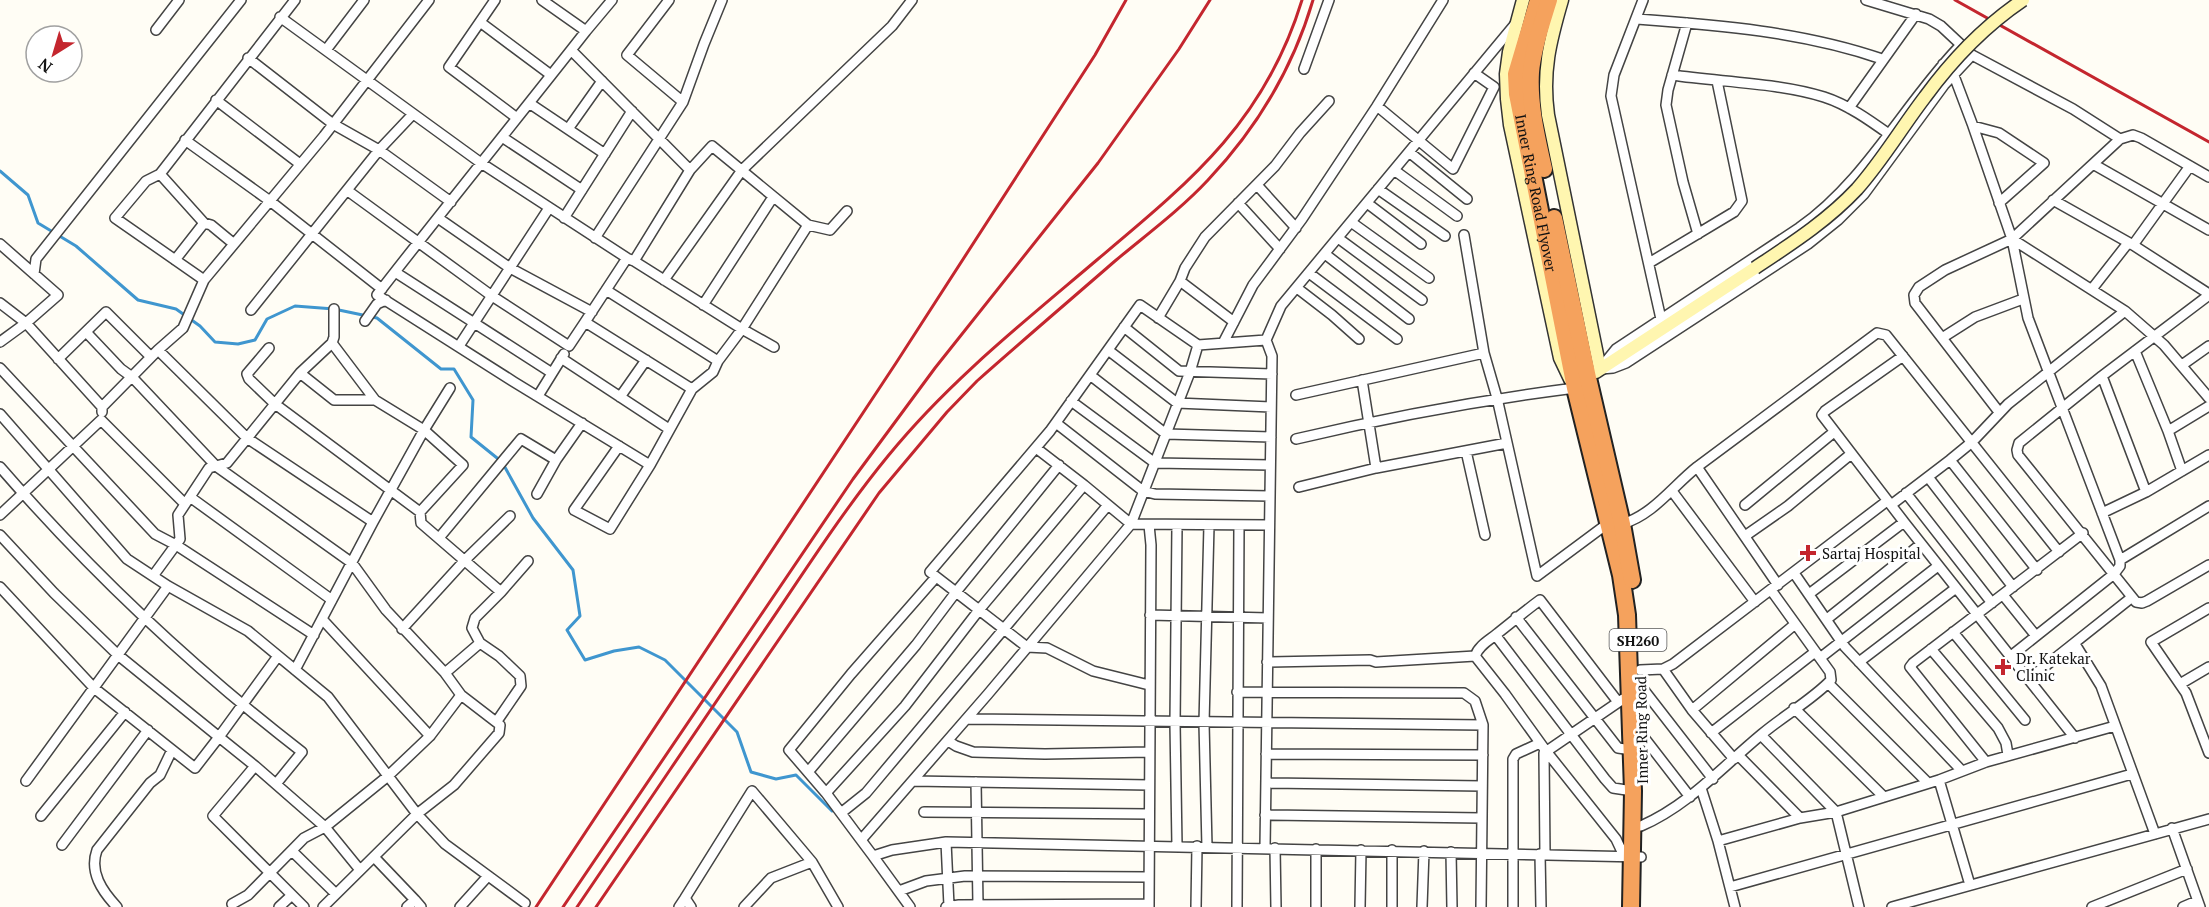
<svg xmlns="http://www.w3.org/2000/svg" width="2209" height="907" font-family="'PT Serif',serif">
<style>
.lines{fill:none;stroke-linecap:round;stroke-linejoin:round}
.stream{stroke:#3f96cf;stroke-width:3}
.street-casing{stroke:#444;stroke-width:12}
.secondary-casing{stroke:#333;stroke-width:15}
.highway-casing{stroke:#222;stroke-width:20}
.street{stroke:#fff;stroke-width:9}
.secondary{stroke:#fff6b0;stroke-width:12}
.highway{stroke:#f5a25d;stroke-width:16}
.rail{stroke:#c4262e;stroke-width:3}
.secondary-bridge-casing{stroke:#333;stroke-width:15;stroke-linecap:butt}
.secondary-bridge{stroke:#fff6b0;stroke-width:12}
.poi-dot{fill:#c4262e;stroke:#fff;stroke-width:2}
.labels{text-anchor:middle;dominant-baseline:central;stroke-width:6;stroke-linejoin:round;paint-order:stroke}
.shield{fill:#fff;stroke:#585858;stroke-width:1.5}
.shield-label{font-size:14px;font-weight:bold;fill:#111}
.street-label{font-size:15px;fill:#111;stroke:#fff}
.poi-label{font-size:15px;fill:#111;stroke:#fff;text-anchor:start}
</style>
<rect width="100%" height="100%" fill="#fffdf5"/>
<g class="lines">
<!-- stream -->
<path class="stream" d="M0,171L28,195L38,223L76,246L138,300L176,309L200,326L215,342L238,344L255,340L267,319L295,306L334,309L377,318L441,369H454L473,400L471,437L502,462L533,518L573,570L580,616L567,630L585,660L614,651L639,647L665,660L737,732L751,772L776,779L796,775L832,811"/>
<!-- street casing -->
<g class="street-casing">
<path id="street" d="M295,0L160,174L146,181L115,218L204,280L324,136L429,0
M495,0L449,67L517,118
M542,0L586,31L612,0
M669,0L627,55L683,102
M1643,0L1614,75L1611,96L1661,319
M1866,0L1929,19L1941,26L1972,55L2073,109L2120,139
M280,17L481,163L627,258L585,322L692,389L650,465L514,382L377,295C446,206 517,119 586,31
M1637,19C1719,25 1804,32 1882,59
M480,22L551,75
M1687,23L1668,90L1666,105L1683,182L1698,234
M156,30L179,0
M326,50L364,0
M571,50L690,170L634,261L629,259
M248,58L333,124L379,150L451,202
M1943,64L1953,73L1973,126L2012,239L2028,318L2120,560V566L2114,574L2011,656
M1304,69L1329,0
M1672,75C1720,82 1780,83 1824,97C1849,105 1872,122 1893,137
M216,100L300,164
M529,103L605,154
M1377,106L1443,0
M1849,108L1916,14
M1973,126L1999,133L2044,163L1999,203
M568,129L602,81
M502,137L582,190
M185,140L270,201L382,289
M1409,152L1467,199
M2093,164L2209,230
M1394,170L1457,216
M160,174L204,223
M1257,185L1296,228
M1378,189L1445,236
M348,191L492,296L569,346L585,322
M2053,200L2133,245L2209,294
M1238,203L1280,249
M1367,203L1421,244
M438,218L510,268L592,312
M564,218L632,111
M1351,222L1429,278
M808,225L830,230L847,211
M1464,235L1484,353L1497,398L1537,576L1607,524
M595,238L683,102L704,44L722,0
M1338,238L1422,300
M2012,239L2125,311L2164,345L2209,398
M0,244L58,295L26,323L0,303
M2133,245L2190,166
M1325,254L1409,319
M175,260L204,223L211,225L234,244
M634,261L742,329L808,225L712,146L690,170
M1649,263L1734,212L1742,201L1717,81
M395,272L552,373
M1309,273L1397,339
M34,274L36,259L241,0
M664,280L742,170L892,26L912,0
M1180,281L1234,322
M1297,288L1332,315L1359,339
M2092,289L2128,243
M606,290L718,361
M2209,295L2102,376L2019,443L2017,450L2018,455L2136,602L2142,603L2147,601L2209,565
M703,305L773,197
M251,310L379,150L413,114
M1158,318L1180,281L1185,268L1205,237L1275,166L1300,133L1329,101
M365,321L377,304L386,300
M1124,327L1179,371L1272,374
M86,332L121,369L132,377L216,466L352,563L386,610L445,673L461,695L500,725L499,733L454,785L417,814L323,907
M1942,338L1975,317L2023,299
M1266,340L1281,306L1516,23
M0,342L26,323L102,407V412
M332,343L375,400
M1223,343L1253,285L1302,219L1377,106L1453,169L1494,87L1474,73
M1198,345L1266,340L1272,356L1265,848
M459,346L549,208
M269,348L247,374L249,379L275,404L420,512L421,523L501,592
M158,350L183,328L204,280
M1108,350L1177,403L1271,407
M2135,351L2168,431L2182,471
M1903,356L1825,411L1822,415L1904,522
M561,358L669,429
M58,359L106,312L151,357
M1603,365L1616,349L1799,228C1865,182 1903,106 1958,48
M2182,365L2209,346
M0,368L155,534L176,545L314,635
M1601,369L1613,368L1626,363L1808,244L1838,220L1864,194L1944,85L1972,55
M300,373L332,343L334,337V309
M1090,375L1166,434L1271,437
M2102,376L2146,492
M1362,380L1376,468L1507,443
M692,389L713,372L718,361L742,329L774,347
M1296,395L1484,353
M538,396L564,354
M620,397L646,360
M1071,401L1155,463L1270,465
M102,407L158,350L247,438L373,522
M1999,412L1915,303L1914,295L1919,287L1945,270L2012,239L2120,139L2133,135L2141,138L2209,177
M0,414L127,559L168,586L248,631L328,697L417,814L445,844L525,903
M1056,423L1143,491L1155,494L1270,496
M2168,431L2209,406
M1296,439C1389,417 1481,400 1575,388
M619,446L574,510L610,529L650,465
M1466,451L1485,535
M1950,460L2037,570
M0,467C91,572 192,667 302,752L276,784
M1697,467L1778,585
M1928,477L2013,587
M1084,485L1131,524L1269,525
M1299,487L1376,468
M1672,491L1755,602
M1906,493L1992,603
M537,494L556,460L582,423
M190,497L332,600
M1745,505L1834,432
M1891,505L1950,460L1972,442L2008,404L2125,311
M420,512L463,465L424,430L450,388
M2102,513L2146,492L2209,455
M0,515L101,420L185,504
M1622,524C1653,515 1673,486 1697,467L1877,333L1886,335L2059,552
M1177,525L1175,723L1177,846
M0,535L54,593L118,655L219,737L195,768L94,688L0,587
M1745,536L1788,506L1851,454
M439,538L521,439L556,460
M2120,560L2209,506
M1794,573L1845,647L1962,771
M153,576L180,539L178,515L209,468L227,463L300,373L334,400H375L424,430L373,522L295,670
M1809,594L1904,522L2075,738
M2003,595L2036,636
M2209,608L2151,642L2186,693L2209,753
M1150,615L1268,618
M1516,617L1618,748L1632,750
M322,619L430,736
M1827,619L1921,544
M402,629L465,560L510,516
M1953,632L2025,720
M1496,636L1605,779L1613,788L1633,791
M2075,644L2101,686L2155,834
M1931,649L1998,728L2006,743L2008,755
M278,656L219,737L255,766L213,816L292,895L279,907
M1475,656L1505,694L1546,751L1616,839L1624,856
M1475,656C1479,645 1490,640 1498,633C1512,622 1525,611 1540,600L1618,702
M1820,658L1938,566
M1267,662L1370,660L1376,662L1475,656
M1859,662L1956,588
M1663,669L1692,710L1734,759
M1640,670L1663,669L1673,664L1887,501
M445,673L480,643
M2029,679L2131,598
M1828,683L1928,783
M2180,684L2209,667
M1149,685L1093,671L1047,648L1027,647L930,572L1050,431L1140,305L1198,345L1190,372L1131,524L988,694L861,840L873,856L892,850L946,842L1641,857
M1640,685L1713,779
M1237,692L1464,693L1475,701L1483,725
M1794,708L1884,797
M1692,710L1794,625
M967,719L1483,725L1481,907
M497,721L521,686L520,676L499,656L480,643L472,628L475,618L501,592L528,561
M1711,733L1815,652
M1642,735L1690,797
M1761,735L1836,812L1859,907
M948,741L956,746L973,752L1045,754L1149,752
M1266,754L1483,755
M1738,755L1800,818
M1986,762L1910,667L1913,663L2083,533
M255,766L325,827L388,776L430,736L461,695
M808,772L916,645L956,592L1059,465
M1939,780L1970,885
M26,781L168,586
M913,781L1149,785
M976,782L978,905
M1266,783L1482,786
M1701,788L1718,841L1800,818L1836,812L1939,780L1986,762L2115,726
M826,793L905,706L979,610L1084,485L1036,448
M924,812L1149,814
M841,813L866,793L1108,505
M1265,815L1481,818
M41,816L125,712
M1641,826C1689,805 1722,767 1762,734C1783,716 1812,700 1831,680L1830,672L1771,590
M2172,828L2200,907
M861,840L826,793L789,750L851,674L936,577
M1718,841L1735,907
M946,842L949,906
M62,845L148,730
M1207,847L1204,723L1209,525
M1275,848L1276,907
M292,851L336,894
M1451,852L1452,907
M1540,854L1541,907
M1545,854L1544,753L1623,699
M873,856L910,907
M374,857L415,900
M812,862L838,907
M1730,887L2132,774
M899,891L926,881L965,876L1149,877
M292,895L304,907
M685,898L752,791L812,862L771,878L744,907
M232,904L248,895L304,838L325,827L360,870
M117,907C102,891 89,872 97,850L150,783L160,775L172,750
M407,907L415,900L421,907
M460,907L488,876
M679,907L685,898L691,907
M946,907L959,905L1149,904
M1149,907L1151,545L1149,525
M1196,907L1197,846
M1237,907L1239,525
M1316,907V849
M1360,907L1361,850
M1392,907V850
M1422,907L1424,851
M1513,907V759L1516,754L1540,743
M1892,907L2209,819
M2092,907L2187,869
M2183,907L2197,901"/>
</g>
<!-- secondary casing -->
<g class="secondary-casing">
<path id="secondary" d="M1523,0L1509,52L1506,74L1507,99L1510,125L1560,358L1570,379
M1562,0C1550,41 1542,72 1548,115L1600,369
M1596,372L1755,268"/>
</g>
<!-- highway casing -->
<g class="highway-casing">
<g id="highway">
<path id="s1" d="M1538,0L1516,74L1517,94L1575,388L1621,575L1627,615L1633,791L1631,907"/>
<path d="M1544,169C1537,137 1529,105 1531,72C1533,48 1542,23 1549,0"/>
<path d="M1554,218L1588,378L1622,524L1632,580"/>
</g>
</g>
<!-- street -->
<use href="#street" class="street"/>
<!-- secondary -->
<use href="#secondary" class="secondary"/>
<!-- highway -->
<use href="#highway" class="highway"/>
<!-- rail -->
<path class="rail" d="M1955,0L2209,142
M536,907L896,363L1095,55L1126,0
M563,907L853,479L935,368L1098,163L1179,49L1210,0
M577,907C639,816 700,725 762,634C803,574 842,512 888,456C949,381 1025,321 1098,259C1191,181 1265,121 1302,0
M596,907L879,493L947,412L977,381C1022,341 1069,301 1115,261C1146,235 1180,210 1208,180C1256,129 1293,68 1313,0"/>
<!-- secondary-bridge casing -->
<g class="secondary-bridge-casing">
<path id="secondary-bridge" d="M1755,268C1791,244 1827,221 1857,189C1882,161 1902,127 1925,97C1952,60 1986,25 2023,0"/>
</g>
<!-- secondary-bridge -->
<use href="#secondary-bridge" class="secondary-bridge"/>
</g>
<!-- markers -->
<g class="poi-dot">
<path d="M1805 544h6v6h6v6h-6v6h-6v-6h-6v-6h6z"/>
<path d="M2000 658h6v6h6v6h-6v6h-6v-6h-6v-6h6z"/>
</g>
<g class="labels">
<!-- shield labels -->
<rect class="shield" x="1609.5" y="629" width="57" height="22" rx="4.5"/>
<g class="shield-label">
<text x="1638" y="640">SH260</text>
</g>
<!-- street labels -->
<g class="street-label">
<text stroke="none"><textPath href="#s1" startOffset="198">Inner Ring Road Flyover</textPath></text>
<text transform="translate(1641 730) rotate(-91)">Inner Ring Road</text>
</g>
<!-- poi labels -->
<g class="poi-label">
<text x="1822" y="553">Sartaj Hospital</text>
<text x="2016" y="658">Dr. Katekar<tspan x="2016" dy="17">Clinic</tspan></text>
</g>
</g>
<!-- north arrow -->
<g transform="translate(54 54) rotate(217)"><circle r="28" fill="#ffffff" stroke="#a0a0a0" stroke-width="1.5"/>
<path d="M0-4.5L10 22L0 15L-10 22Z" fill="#c4262e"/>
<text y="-9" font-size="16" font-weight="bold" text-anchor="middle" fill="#111111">N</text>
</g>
</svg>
